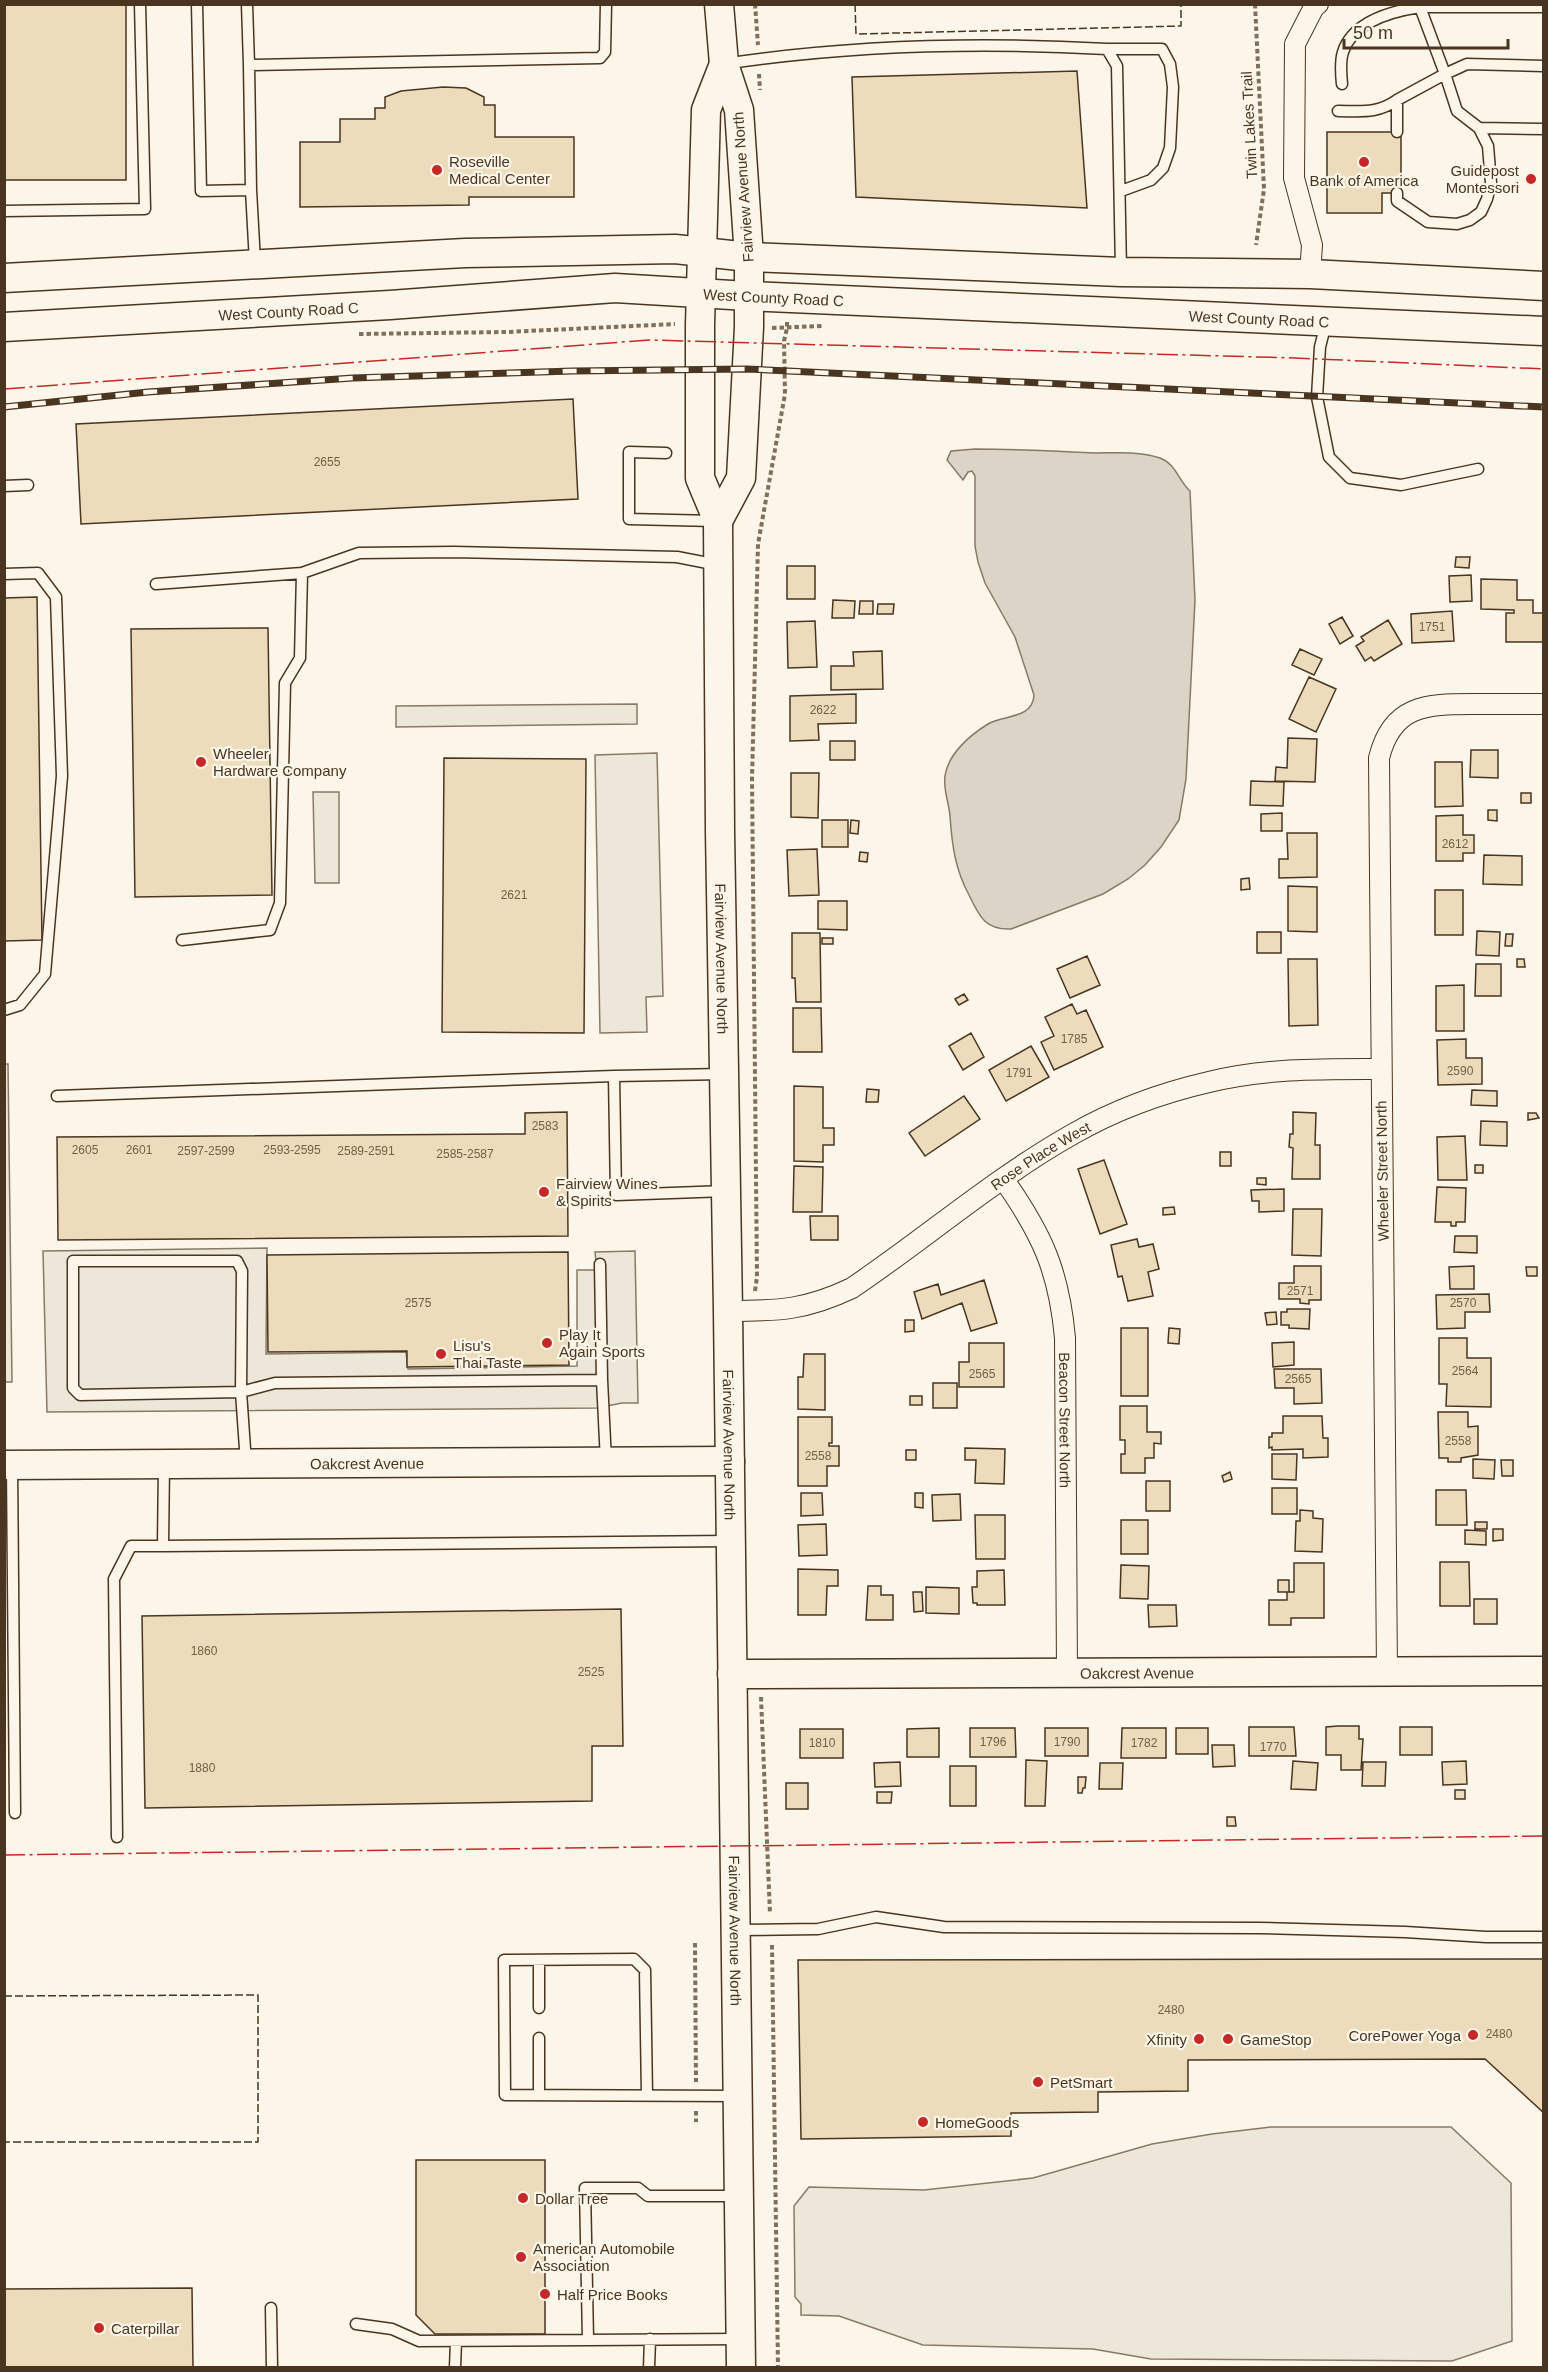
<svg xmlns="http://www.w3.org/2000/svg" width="1548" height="2372" font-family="Arial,sans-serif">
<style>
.parking{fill:#ede7d9;stroke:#887966;stroke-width:1.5}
.water{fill:#dcd4c6;stroke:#887966;stroke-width:1.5}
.building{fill:#ecdcbc;stroke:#4a3520;stroke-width:1.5}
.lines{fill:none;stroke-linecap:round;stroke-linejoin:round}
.lane-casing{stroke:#4a3520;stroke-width:13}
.street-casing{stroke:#4a3520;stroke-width:22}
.secondary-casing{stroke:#4a3520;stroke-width:31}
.path{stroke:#7f6f5c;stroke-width:4;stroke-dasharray:4.5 3;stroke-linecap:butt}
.lane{stroke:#fbf6e9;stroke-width:10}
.street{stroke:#fbf6e9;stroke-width:20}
.secondary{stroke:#fbf6e9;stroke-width:28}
.rail-casing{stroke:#4a3520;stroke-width:7}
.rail{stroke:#fbf6e9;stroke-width:4.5;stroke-dasharray:14;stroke-linecap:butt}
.fence{stroke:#4a3520;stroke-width:1.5;stroke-dasharray:8 3;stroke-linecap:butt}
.power{stroke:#c62828;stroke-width:1.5;stroke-dasharray:21 4.5 3 4.5;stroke-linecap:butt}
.poi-dot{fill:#c62828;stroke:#fbf6e9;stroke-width:2}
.labels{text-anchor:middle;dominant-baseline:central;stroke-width:4.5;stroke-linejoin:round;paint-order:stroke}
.number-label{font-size:12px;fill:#725f47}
.street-label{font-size:15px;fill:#4a3520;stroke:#fbf6e9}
.poi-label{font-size:15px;fill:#4a3520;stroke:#fbf6e9;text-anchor:start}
</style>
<rect width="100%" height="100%" fill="#fbf6e9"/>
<!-- parking -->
<path class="parking" d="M637,704V724L396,727V706Z
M657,753L663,996L646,997L647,1032L600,1033L595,755Z
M313,792H339V883H315Z
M5,1064H8L12,1382H5Z
M267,1248L266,1354L406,1352L408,1369L577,1366V1270H597L595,1252L635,1251L638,1403H622L597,1408L47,1412L43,1251Z
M1271,2127H1451L1511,2183L1512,2341L1452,2361L1151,2359L1093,2349L923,2345L839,2316L801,2315V2304L795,2297L794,2206L809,2187L924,2190L1033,2178L1152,2144L1212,2134Z"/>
<!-- water -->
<path class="water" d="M975,449C1015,449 1055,451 1095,453C1115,453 1141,451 1160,458C1176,464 1178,480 1190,491L1195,600L1186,779L1179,820L1161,847L1145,865L1128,879L1103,894L1011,929C985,930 979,916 969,895C955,869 952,845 950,816C949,803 943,789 945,776C948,754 970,735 988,724C1003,715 1033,719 1034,695L1015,637L985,583L978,562L975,546V476L972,471L968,472L963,480L947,460L951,451Z"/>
<!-- building -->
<path class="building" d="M4,4H126V180H4Z
M1077,71L1087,208L856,197L852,77Z
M443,87L466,88L484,97V105H495V137H574V197H469V205L300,207V142H340V119H375V108H385V97L401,91Z
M1327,132H1401V193H1382V213H1327Z
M573,399L578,499L81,524L76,424Z
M1456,557H1470L1469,568L1455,567Z
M787,566H815V599H787Z
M1471,575L1472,601L1450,602L1449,576Z
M1481,579L1517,580V600H1533V613H1544V642H1506V613H1514V610L1481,609Z
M37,597L42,940L4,941V598Z
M833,600L855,601L854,618H832Z
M860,601H873V614H859Z
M878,604H894L893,614H877Z
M1452,611L1454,641L1412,643L1411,614Z
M1342,617L1353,636L1340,644L1329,624Z
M1388,620L1402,644L1374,661L1371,657L1365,661L1356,646L1364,641L1361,637Z
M815,621L817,667L788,668L787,622Z
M268,628L272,895L135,897L131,629Z
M1300,649L1322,659L1314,675L1292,665Z
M882,651L883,689L831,690V666H854L853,652Z
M1309,677L1336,689L1316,732L1289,719Z
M856,694V723L818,724L819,740L790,741V696Z
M1288,738L1317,739L1315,782L1275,781L1276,767L1287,768Z
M830,741H855V760H830Z
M1471,750H1498V778L1470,777Z
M444,758L586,759L584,1033L442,1032Z
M1435,762H1462L1463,806L1435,807Z
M791,773H819L818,818L791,817Z
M1251,781L1284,782L1283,806L1250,805Z
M1521,793H1531V803H1521Z
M1488,810H1497V821L1488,820Z
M1282,813V831H1261V814Z
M1463,815V835H1474V853H1463V861H1436V816Z
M822,820H848V847H822Z
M851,820L859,821L858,834L850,833Z
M1287,833H1317V877L1279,878V859H1288Z
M817,849L819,895L789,896L787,850Z
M860,852L868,853L867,862L859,861Z
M1484,855L1522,856V885L1483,884Z
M1249,878L1250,889L1241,890V879Z
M1288,886L1317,887V932L1288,931Z
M1435,890H1463V935H1435Z
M818,901H847V930L818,929Z
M1477,931L1500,932L1499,956L1476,955Z
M1257,932H1281V953H1257Z
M792,933H820L821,1002H796L795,978H792Z
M1506,934H1513L1512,946H1505Z
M822,938H833V944H822Z
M1087,956L1100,985L1070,998L1057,969Z
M1288,959H1317L1318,1025L1289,1026Z
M1517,959H1524L1525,967H1517Z
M1476,964H1501V996H1475Z
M1464,985V1031H1436V986Z
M964,994L968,1000L959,1005L955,999Z
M1072,1004L1077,1014L1086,1010L1103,1047L1054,1070L1041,1042L1054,1036L1045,1017Z
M793,1008H821L822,1052H793Z
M971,1033L984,1057L963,1070L949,1046Z
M1466,1039V1058H1482V1084L1438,1085L1437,1040Z
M1031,1046L1049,1077L1006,1101L989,1070Z
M794,1086L823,1087V1128H834V1145H823V1162L794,1161Z
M867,1089L879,1090L878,1102H866Z
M1472,1090L1497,1091V1106L1471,1105Z
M964,1096L980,1119L925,1156L909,1133Z
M567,1112L568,1236L58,1240L57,1137L525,1134V1113Z
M1293,1112L1316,1113L1315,1145H1320V1179H1292L1293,1148L1289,1147L1290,1134H1293Z
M1528,1113H1536L1539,1118L1528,1120Z
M1481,1121L1507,1122V1146L1480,1145Z
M1465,1136L1467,1180H1438L1437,1137Z
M1220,1152H1231V1166H1220Z
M1104,1160L1127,1224L1100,1234L1078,1169Z
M1475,1165H1483V1173H1475Z
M794,1166L823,1167L822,1212H793Z
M1257,1178H1266V1185L1257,1184Z
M1437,1187L1466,1188L1465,1222H1456V1226H1451V1222H1435Z
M1284,1189V1211L1259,1212V1201H1252L1251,1190Z
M1174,1207L1175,1214L1163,1215V1208Z
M1293,1209H1322L1321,1256L1292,1255Z
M810,1216H838V1240H811Z
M1455,1236H1477V1253L1454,1252Z
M1137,1239L1139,1247L1153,1244L1159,1269L1148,1272L1153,1296L1128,1301L1122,1276L1118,1277L1111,1245Z
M568,1252L569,1365L407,1367V1351L268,1352L267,1255Z
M1294,1266H1321V1300H1309V1304L1300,1303V1299H1279V1283H1294Z
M1474,1266V1289H1450L1449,1267Z
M1526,1267H1537V1276H1527Z
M984,1280L997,1323L971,1331L962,1303L922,1319L914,1292L938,1284L941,1295Z
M1489,1294L1490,1312H1465V1328L1437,1329L1436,1295Z
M1287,1309H1310L1309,1329L1289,1328V1325H1281V1312H1287Z
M1276,1312L1277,1324L1267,1325L1265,1313Z
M905,1320H914V1331L905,1332Z
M1121,1328H1148V1396H1121Z
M1169,1328L1180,1329L1179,1344L1168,1343Z
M1439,1338H1467V1358H1491V1407L1446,1406L1447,1384H1439Z
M1294,1342V1365L1273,1367L1272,1343Z
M969,1343H1004V1387H959V1362H969Z
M804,1354H825V1410L798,1409V1377H803Z
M1274,1369H1321L1322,1403L1294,1404V1388H1275Z
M933,1383H957V1408H933Z
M910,1396H922V1405H910Z
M1120,1406H1147V1432H1161V1444L1154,1443V1458H1145V1473H1121V1454H1125V1440H1120Z
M1438,1412H1468V1427L1478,1426V1455L1461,1458V1462H1448V1458H1439Z
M1283,1416H1322L1323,1438H1328V1457L1303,1458V1449L1272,1450V1447L1269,1448V1437H1272V1433H1283Z
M798,1417H832V1443H829V1446H839V1466H827V1486H798Z
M965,1448L1005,1449L1004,1484L975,1483L976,1460H965Z
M906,1450H916V1460H906Z
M1272,1454H1297L1296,1480L1272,1479Z
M1473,1459L1495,1460L1494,1479L1473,1478Z
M1501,1460H1513V1476H1502Z
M1230,1472L1232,1479L1224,1482L1222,1476Z
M1146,1481H1170V1511H1146Z
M1272,1488H1297V1514H1272Z
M1436,1490H1466L1467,1525H1436Z
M801,1493H822L823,1515L801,1516Z
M915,1493H923V1508L915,1507Z
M960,1494L961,1520L933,1521L932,1495Z
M1300,1510L1313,1511V1518L1323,1519L1322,1552L1295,1551L1296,1521H1300Z
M975,1515H1005V1559H976Z
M1121,1520H1148V1554H1121Z
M1475,1522H1487V1529H1475Z
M826,1524L827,1555L799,1556L798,1525Z
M1493,1529H1503V1540L1493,1541Z
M1465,1530L1486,1531V1545L1465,1544Z
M1440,1562H1469L1470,1606H1440Z
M1294,1563H1324V1618H1291V1625H1269V1600H1287V1592H1294Z
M1121,1565L1149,1566L1148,1599L1120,1598Z
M798,1569L838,1570V1586H827L826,1615H798Z
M1004,1570L1005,1605H977V1603H973L972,1587H977V1571Z
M1278,1580H1289V1592H1278Z
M868,1586H881V1595H893V1620H866Z
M926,1587L959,1588V1614L926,1613Z
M913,1592H922L923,1611L914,1612Z
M1474,1599H1497V1624H1474Z
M1148,1605H1176L1177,1626L1149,1627Z
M621,1609L623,1746H592V1801L145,1808L142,1616Z
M1338,1726H1359V1739H1363L1361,1770H1341V1755H1326V1727Z
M1249,1727H1294L1296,1756H1249Z
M1400,1727H1432V1755H1400Z
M939,1728V1757H907V1729Z
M970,1728H1015L1016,1757H970Z
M1045,1728H1088V1756H1045Z
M1122,1728H1166V1758H1121Z
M1176,1728H1208V1754H1176Z
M800,1729H843V1758H800Z
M1212,1745H1234L1235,1766L1213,1767Z
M1026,1760L1047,1761L1045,1806H1025Z
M1293,1761L1318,1763L1316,1790L1291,1789Z
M1466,1761L1467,1784L1443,1785L1442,1762Z
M900,1762L901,1786L875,1787L874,1763Z
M1363,1762H1386L1385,1786H1362Z
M1100,1763H1123L1122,1789H1099Z
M950,1766H976V1806H950Z
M1078,1777H1086L1085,1788H1083L1082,1793H1078Z
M786,1783H808V1809H786Z
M1455,1790H1465V1799H1455Z
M877,1792H892L891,1803H877Z
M1227,1817H1235L1236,1826H1227Z
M1544,1959V2113L1485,2059L1188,2060V2091L1098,2092V2112L1011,2113V2136L801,2139L798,1960Z
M416,2160H545V2334H435L416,2315Z
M192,2288L193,2368H4V2289Z"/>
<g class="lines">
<!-- lane casing -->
<g class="lane-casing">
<path id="lane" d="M197,4L201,191L251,190L255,262
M247,4L249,65L600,58L605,52L606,4
M1107,49H1162L1170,64L1173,87L1170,148L1163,168L1151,180L1121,191
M724,64C850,45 980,42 1107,49L1117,66L1121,270
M249,65L251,190
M1342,84C1341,74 1340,61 1343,52C1353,21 1393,11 1420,7V4
M1338,111C1362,111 1377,114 1397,100
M1479,128L1544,129
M1397,132V100L1445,74L1420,7H1544
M1397,193V201L1428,222L1457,224L1470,220L1481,212L1487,199L1491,183L1488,146L1479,128L1457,111L1445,74L1467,64L1544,66
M4,211L145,209L140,4
M1326,323L1320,347L1317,397L1329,457L1350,478L1401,485L1478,469
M666,453L629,452V519L715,521
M4,486L28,485
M4,574L38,573L56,597L62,776L45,974L20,1005L4,1010
M156,584L302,573L359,553L454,552L677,557L718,565
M182,940L270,930L280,903L285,683L300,658L302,573
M724,1074L614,1076L616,1195L726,1191
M57,1096L614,1076
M600,1264L602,1380
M246,1463L241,1392L80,1395L73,1388V1261H237L242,1271L241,1392L275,1383L602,1380L606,1461
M12,1465L15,1813
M163,1546L730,1541
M117,1837L114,1579L131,1546H163L164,1464
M735,1930L818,1929L876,1917L944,1927L1259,1928L1405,1932L1486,1937H1544
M539,1960V2008
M539,2094V2038
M647,2096L645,1970L634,1959L504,1960L505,2095L737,2096
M739,2196H648L638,2188H585L588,2340L740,2339
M271,2308L272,2368
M356,2324L392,2329L419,2341L588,2340
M455,2368L456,2341
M649,2368L650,2339"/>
</g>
<!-- street casing -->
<g class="street-casing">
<g id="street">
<path d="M1310,274L1312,245L1294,178L1295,44L1314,7L1318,4"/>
<path id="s1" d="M1004,1180C1042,1234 1059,1271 1065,1338L1067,1673"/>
<path id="s2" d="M728,1311C779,1311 806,1310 852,1288C926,1238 995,1178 1073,1134C1115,1110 1161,1093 1209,1082C1265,1068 1324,1069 1381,1069"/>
<path d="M1387,1672L1379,758C1392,705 1426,704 1473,704C1497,704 1520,704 1544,704"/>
</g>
</g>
<!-- secondary casing -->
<g class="secondary-casing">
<g id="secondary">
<path id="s3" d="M724,64L706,110L700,325V478L718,521L720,831L728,1311L741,2368"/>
<path d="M4,278L465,253L675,249L749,257L1121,272L1310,274L1544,286"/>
<path id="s4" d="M4,327L390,305L615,288L748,296L1544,331"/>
<path d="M718,521L741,478L749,327V257L739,110L724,64L719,4"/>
<path id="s5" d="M4,1465L730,1461"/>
<path id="s6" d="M732,1674L1544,1671"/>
</g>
</g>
<!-- path -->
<path class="path" d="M755,4L758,45
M1255,4L1264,189L1256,245
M759,74L760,90
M772,328L822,326
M359,334L507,332L675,324
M755,1291L757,1277L752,779L758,544L785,394L784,341L787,328V321
M761,1697L770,1914
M695,1943L696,2082
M772,1945L778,2368
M696,2111V2122"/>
<!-- lane -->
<use href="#lane" class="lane"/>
<!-- street -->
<use href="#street" class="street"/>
<!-- secondary -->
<use href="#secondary" class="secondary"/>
<!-- rail casing -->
<g class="rail-casing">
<path id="rail" d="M4,407L148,392L353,378L573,371L747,369L1544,407"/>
</g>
<!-- rail -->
<use href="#rail" class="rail"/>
<!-- fence -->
<path class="fence" d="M855,4L856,34L1181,26V4
M4,1996L258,1995V2142H4"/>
<!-- power -->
<path class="power" d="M4,389L649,340L1295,358L1544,369
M4,1855L1544,1836"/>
</g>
<!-- markers -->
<g class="poi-dot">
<circle cx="1364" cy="162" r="6"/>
<circle cx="437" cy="170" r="6"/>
<circle cx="1531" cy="179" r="6"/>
<circle cx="201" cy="762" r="6"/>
<circle cx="544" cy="1192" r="6"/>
<circle cx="547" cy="1343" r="6"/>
<circle cx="441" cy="1354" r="6"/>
<circle cx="1473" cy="2035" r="6"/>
<circle cx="1199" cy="2039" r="6"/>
<circle cx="1228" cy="2039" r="6"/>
<circle cx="1038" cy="2082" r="6"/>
<circle cx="923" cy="2122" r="6"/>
<circle cx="523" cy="2198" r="6"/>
<circle cx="521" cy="2257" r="6"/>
<circle cx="545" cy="2294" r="6"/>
<circle cx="99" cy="2328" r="6"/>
</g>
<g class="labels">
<!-- number labels -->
<g class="number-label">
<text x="327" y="462">2655</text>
<text x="1432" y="627">1751</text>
<text x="823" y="710">2622</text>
<text x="1455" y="844">2612</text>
<text x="514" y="895">2621</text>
<text x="1074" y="1039">1785</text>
<text x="1460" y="1071">2590</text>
<text x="1019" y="1073">1791</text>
<text x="545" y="1126">2583</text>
<text x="85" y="1150">2605</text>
<text x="139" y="1150">2601</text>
<text x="292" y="1150">2593-2595</text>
<text x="206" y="1151">2597-2599</text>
<text x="366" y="1151">2589-2591</text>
<text x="465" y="1154">2585-2587</text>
<text x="1300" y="1291">2571</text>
<text x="418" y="1303">2575</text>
<text x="1463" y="1303">2570</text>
<text x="1465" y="1371">2564</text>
<text x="982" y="1374">2565</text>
<text x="1298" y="1379">2565</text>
<text x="1458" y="1441">2558</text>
<text x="818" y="1456">2558</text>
<text x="204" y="1651">1860</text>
<text x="591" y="1672">2525</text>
<text x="993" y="1742">1796</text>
<text x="1067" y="1742">1790</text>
<text x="822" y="1743">1810</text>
<text x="1144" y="1743">1782</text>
<text x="1273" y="1747">1770</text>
<text x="202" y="1768">1880</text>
<text x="1171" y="2010">2480</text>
<text x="1499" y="2034">2480</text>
</g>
<!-- street labels -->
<g class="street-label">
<text transform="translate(1249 125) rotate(-93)">Twin Lakes Trail</text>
<text transform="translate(743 187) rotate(-94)">Fairview Avenue North</text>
<text stroke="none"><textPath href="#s4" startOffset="771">West County Road C</textPath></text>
<text stroke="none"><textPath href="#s4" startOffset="285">West County Road C</textPath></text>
<text stroke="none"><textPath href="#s4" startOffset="1257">West County Road C</textPath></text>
<text stroke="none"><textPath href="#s3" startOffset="902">Fairview Avenue North</textPath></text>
<text stroke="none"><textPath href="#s2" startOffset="358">Rose Place West</textPath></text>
<text transform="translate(1382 1171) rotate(-91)">Wheeler Street North</text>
<text stroke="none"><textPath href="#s1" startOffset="254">Beacon Street North</textPath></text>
<text stroke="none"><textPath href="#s3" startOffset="1388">Fairview Avenue North</textPath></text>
<text stroke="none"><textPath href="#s5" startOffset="363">Oakcrest Avenue</textPath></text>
<text stroke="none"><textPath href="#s6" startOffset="405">Oakcrest Avenue</textPath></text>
<text stroke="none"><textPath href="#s3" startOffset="1874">Fairview Avenue North</textPath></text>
</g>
<!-- poi labels -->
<g class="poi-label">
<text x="449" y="161">Roseville<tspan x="449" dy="17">Medical Center</tspan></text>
<text x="1519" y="170" text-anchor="end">Guidepost<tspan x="1519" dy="17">Montessori</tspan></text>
<text x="1364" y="180" text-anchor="middle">Bank of America</text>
<text x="213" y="753">Wheeler<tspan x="213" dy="17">Hardware Company</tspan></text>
<text x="556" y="1183">Fairview Wines<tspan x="556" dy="17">&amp; Spirits</tspan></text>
<text x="559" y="1334">Play It<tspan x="559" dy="17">Again Sports</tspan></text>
<text x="453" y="1345">Lisu's<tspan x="453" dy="17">Thai Taste</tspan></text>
<text x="1461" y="2035" text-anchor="end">CorePower Yoga</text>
<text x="1187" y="2039" text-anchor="end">Xfinity</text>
<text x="1240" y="2039">GameStop</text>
<text x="1050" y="2082">PetSmart</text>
<text x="935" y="2122">HomeGoods</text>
<text x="535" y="2198">Dollar Tree</text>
<text x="533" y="2248">American Automobile<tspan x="533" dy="17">Association</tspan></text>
<text x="557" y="2294">Half Price Books</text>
<text x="111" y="2328">Caterpillar</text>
</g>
</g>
<!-- border -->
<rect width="1548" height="2372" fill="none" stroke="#4a3520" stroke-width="12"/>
<!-- scale -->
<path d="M1344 39v9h164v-9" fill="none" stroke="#4a3520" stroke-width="3"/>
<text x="1353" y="39" font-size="18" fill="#4a3520" stroke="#fbf6e9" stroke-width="4.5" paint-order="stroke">50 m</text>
</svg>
